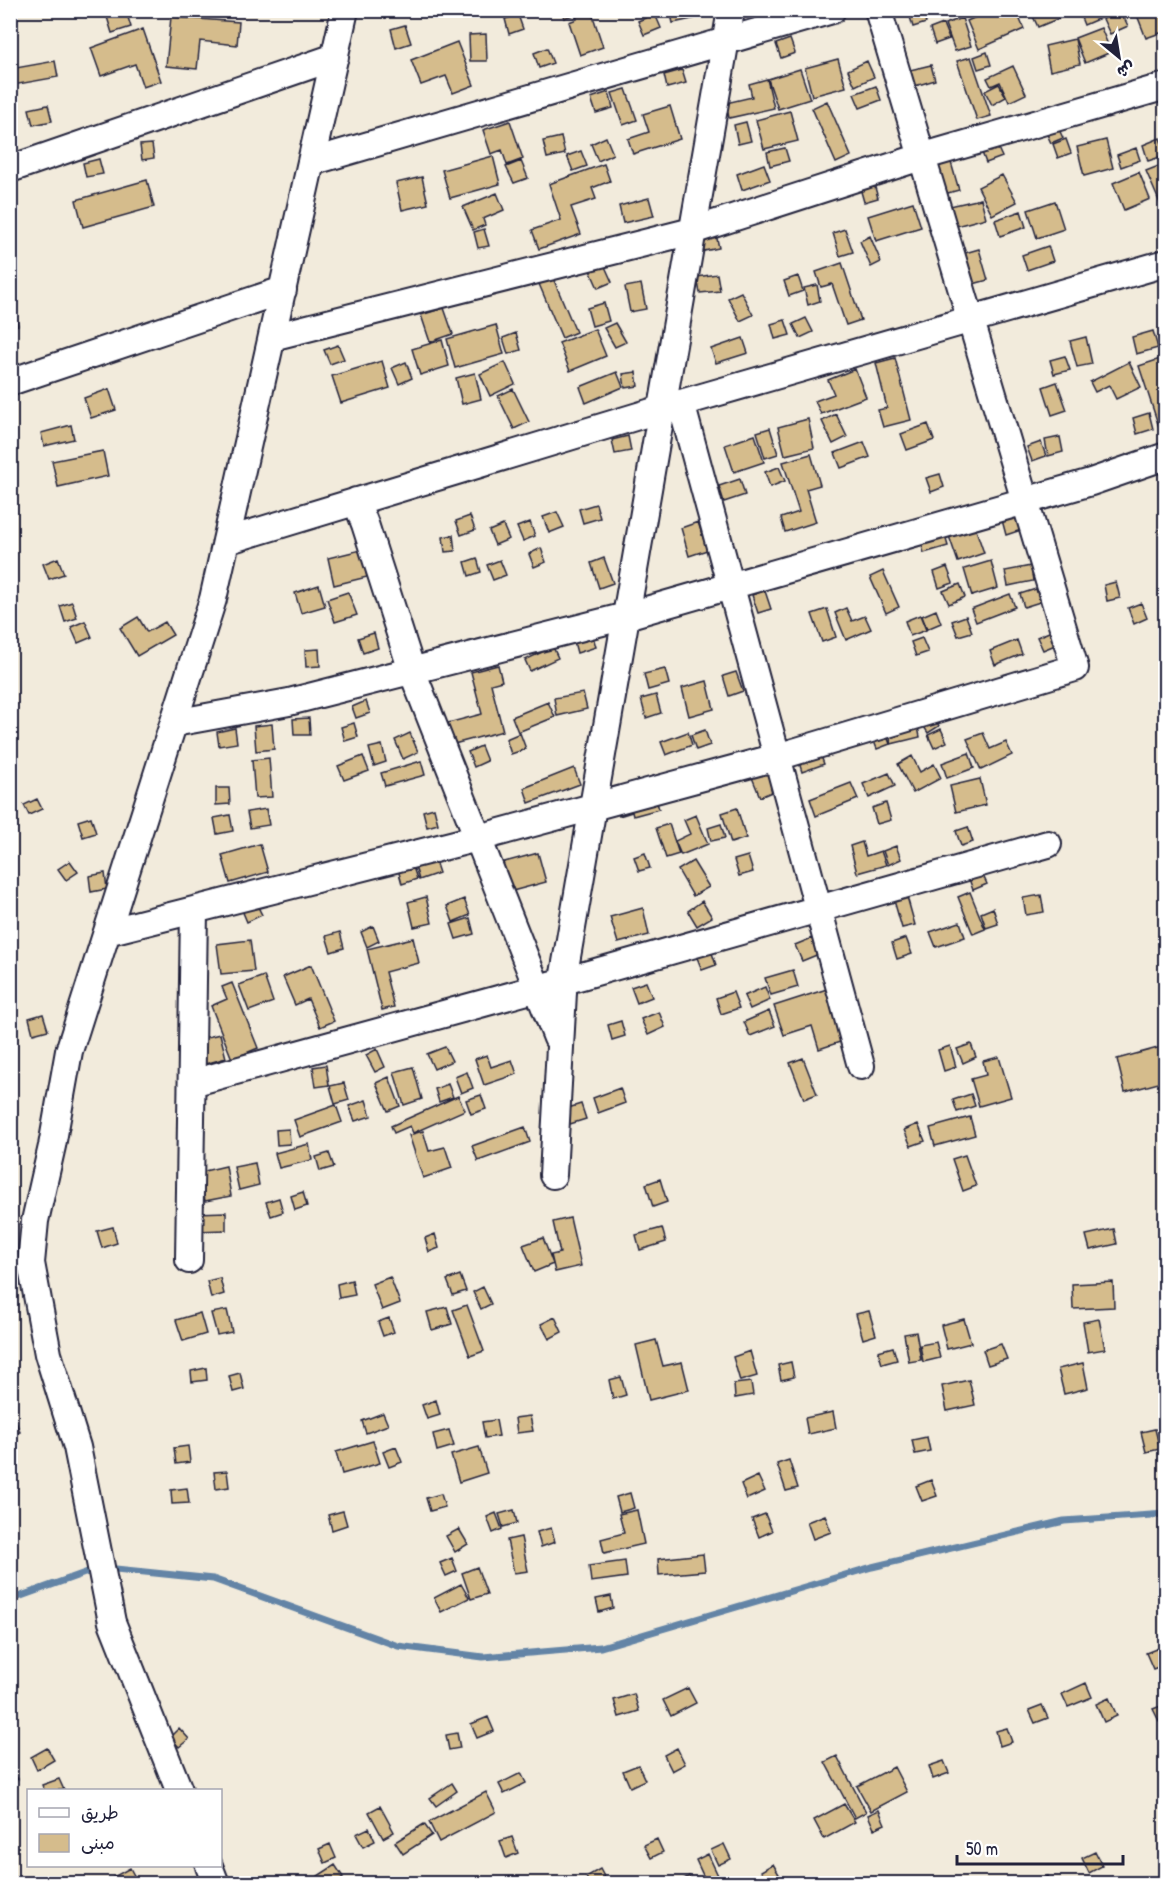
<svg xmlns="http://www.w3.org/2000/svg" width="1176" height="1894" font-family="'Patrick Hand','Playpen Sans Arabic',sans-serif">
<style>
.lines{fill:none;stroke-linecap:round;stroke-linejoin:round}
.stream{stroke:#6384a6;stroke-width:7}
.building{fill:#d5bc8c;stroke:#22223b;stroke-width:1.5}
.street-casing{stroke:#22223b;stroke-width:30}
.street{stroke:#fff;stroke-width:26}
</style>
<rect width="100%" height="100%" fill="#f2ebdc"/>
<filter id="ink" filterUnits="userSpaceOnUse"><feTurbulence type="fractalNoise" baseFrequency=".0167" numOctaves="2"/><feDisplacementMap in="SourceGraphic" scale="12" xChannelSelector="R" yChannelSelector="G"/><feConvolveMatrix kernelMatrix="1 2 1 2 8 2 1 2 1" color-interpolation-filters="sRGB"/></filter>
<g filter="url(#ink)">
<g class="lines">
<!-- stream -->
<path class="stream" d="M106,1568L213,1579L398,1646L483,1657L601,1647L872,1567L1064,1521L1166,1514
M10,1600L96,1569"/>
</g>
<!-- building -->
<path class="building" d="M561,10H591L603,47L580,55L569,22L577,19L576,14L564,18Z
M670,10H695L697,18L673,23Z
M908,10H922L926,23L913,27Z
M992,10H1016L1024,29L979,49L967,21Z
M1030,10H1059L1062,17L1038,27Z
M1078,10H1097L1100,18L1084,25Z
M1135,10H1166V31L1146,38Z
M126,11L131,27L112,33L107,17Z
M1121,11L1128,26L1110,34L1103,19Z
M655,14L661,28L644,35L638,21Z
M518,15L523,29L509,34L505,19Z
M171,17L239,22L237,45L200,41L197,69L166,66Z
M962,18L971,46L955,51L945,24Z
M943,24L949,39L935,44L930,29Z
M405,25L411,43L396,48L391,29Z
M1101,28L1111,52L1085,63L1075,38Z
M143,29L161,81L143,87L135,64L101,76L91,48Z
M486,34L487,61H470L469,35Z
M790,39L795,53L781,58L776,44Z
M1075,39L1080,64L1050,71L1045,46Z
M457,42L474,85L453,93L446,76L421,85L411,60Z
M547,48L553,63L539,68L534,53Z
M987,52L991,65L978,69L974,57Z
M971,57L991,116L977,120L957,61Z
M838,59L846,87L812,96L805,68Z
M55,61L58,77L13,85L10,69Z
M867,61L874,77L855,86L848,70Z
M931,65L935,80L915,86L910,70Z
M1013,66L1026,94L1009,102L1000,82L991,86L987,78Z
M800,69L810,99L778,109L768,79Z
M682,70L686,83L667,88L664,75Z
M767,79L774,108L729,118L726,103L752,97L749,84Z
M999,84L1006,97L992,105L985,91Z
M876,86L881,100L860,108L854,94Z
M626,89L637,120L623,125L612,93Z
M609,92L613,108L596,113L591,98Z
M827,101L851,156L836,163L812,108Z
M48,105L52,121L33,125L29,109Z
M670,106L680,139L633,154L628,139L649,132L643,114Z
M790,111L798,141L764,149L756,120Z
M510,121L523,159L507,165L502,150L491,154L483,130Z
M746,122L751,141L738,144L734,125Z
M1057,125L1063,138L1051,143L1045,130Z
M561,137L565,154L547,158L543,141Z
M606,137L613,154L598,161L591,144Z
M1160,138L1166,155L1148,161L1143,145Z
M1066,139L1071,153L1058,158L1053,144Z
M1106,140L1113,168L1084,176L1077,147Z
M152,144L154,158L142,160L140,145Z
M996,144L1002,157L986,163L981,150Z
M785,148L789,161L770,166L767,152Z
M1136,148L1140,160L1121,167L1117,155Z
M581,151L587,166L573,171L567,156Z
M493,156L500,184L450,198L442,170Z
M99,159L103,174L86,177L83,163Z
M950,159L959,190L944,194L931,160Z
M521,161L528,178L514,183L506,167Z
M1166,163V217L1146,171Z
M604,164L610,181L592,188L596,199L571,207L581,234L539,249L532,230L561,220L549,184Z
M764,164L770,180L742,190L737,174Z
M1139,172L1150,199L1124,210L1113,183Z
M1002,175L1017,202L992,215L978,187Z
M422,177L428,204L402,210L396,183Z
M147,180L154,207L83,227L76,200Z
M874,184L878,198L864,202L860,188Z
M497,193L504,210L483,219L485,225L473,230L463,207Z
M649,198L654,216L623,223L619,206Z
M981,199L986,218L956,226L950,206Z
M1055,201L1064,229L1037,238L1028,210Z
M913,202L921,227L876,241L868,216Z
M1021,211L1026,227L1000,236L995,220Z
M484,229L489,246L478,248L474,232Z
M845,229L853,252L840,256L833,233Z
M716,234L719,248L704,251L702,237Z
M870,236L881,262L871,267L860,241Z
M1048,246L1053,261L1027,270L1022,255Z
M979,249L988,280L973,284L965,253Z
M603,262L612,282L598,288L589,268Z
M842,263L861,320L846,325L832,284L821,287L816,272Z
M717,274L720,291L700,293L697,277Z
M798,276L803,291L789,296L784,281Z
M553,278L576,332L562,338L539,284Z
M641,284L646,309L630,312L625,287Z
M817,285L820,301L808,305L804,288Z
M741,292L753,315L740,321L728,298Z
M604,303L609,321L592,326L587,308Z
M444,308L453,334L430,342L421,315Z
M14,310L18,325L10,328V311Z
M806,318L813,332L800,338L793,324Z
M785,320L790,335L775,339L771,324Z
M615,323L626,342L615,347L604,328Z
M496,325L504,354L455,368L447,339Z
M595,329L606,356L570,371L559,343Z
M1153,331L1158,348L1136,354L1132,337Z
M516,333L521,350L508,354L503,338Z
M1086,337L1092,364L1077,367L1070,341Z
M743,338L748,353L716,363L711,349Z
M442,340L449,366L420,375L412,349Z
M338,345L344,359L330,364L324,350Z
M1065,356L1070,370L1054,374L1050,360Z
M1166,357V386L1159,388L1166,407V424L1159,427L1139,366Z
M895,358L911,420L883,427L878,410L887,408L876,363Z
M382,361L390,388L341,403L332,376Z
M406,362L412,378L399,384L392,368Z
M505,362L515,384L490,396L480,374Z
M1129,362L1141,387L1116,399L1109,385L1095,392L1090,382Z
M855,369L866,397L821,414L815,401L834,394L828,380Z
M617,372L623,387L586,403L580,387Z
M636,372L638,386L625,388L623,374Z
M475,373L481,399L462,404L456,378Z
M1057,382L1067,410L1052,415L1043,387Z
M109,389L116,410L91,418L84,398Z
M513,389L529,422L514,429L498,396Z
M1149,413L1153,429L1137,434L1133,418Z
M836,414L847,437L833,444L822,421Z
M808,419L814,448L785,455L778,427Z
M928,424L934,440L907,450L901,434Z
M71,425L74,439L44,446L41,433Z
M770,428L778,454L765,458L757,432Z
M755,435L764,462L734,472L725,445Z
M628,436L631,451L615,454L612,440Z
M1060,437L1063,452L1048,456L1045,440Z
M864,442L870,457L841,468L835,453Z
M1041,442L1046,456L1032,461L1027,447Z
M103,451L108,476L58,487L52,461Z
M811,454L820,485L806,489L816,522L785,532L781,518L799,512L783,462Z
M779,467L785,481L770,487L765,472Z
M940,474L944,487L931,492L926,478Z
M740,479L745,495L724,502L719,486Z
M596,504L600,518L583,523L579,509Z
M557,512L564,527L549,533L543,517Z
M470,516L475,530L461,535L456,521Z
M1016,516L1021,530L1006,535L1002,520Z
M530,522L535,536L523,541L517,527Z
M698,522L707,550L689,556L681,528Z
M503,525L509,539L495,545L489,531Z
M975,527L984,553L958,562L949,536Z
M1166,527V546L1158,530Z
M453,535L455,551L445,552L443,537Z
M945,536L948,546L924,553L921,543Z
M541,548L546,562L534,567L529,554Z
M361,550L367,577L334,585L328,558Z
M58,558L64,574L49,579L43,564Z
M477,558L481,572L469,576L465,562Z
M604,558L613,583L599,588L591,563Z
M500,560L506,575L493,580L487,565Z
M991,561L998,588L972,596L964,569Z
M1031,566L1033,581L1008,586L1005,571Z
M947,567L953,583L939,588L934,572Z
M883,571L899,607L886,613L870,577Z
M1116,582L1120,598L1107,601L1104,585Z
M960,584L965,597L949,604L943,591Z
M319,585L325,606L301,613L295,593Z
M1036,589L1040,602L1024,607L1020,594Z
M765,591L771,609L758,613L752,595Z
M348,592L357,615L335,622L327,599Z
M1010,594L1015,607L976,622L971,609Z
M72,602L77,618L65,622L60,606Z
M1141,603L1147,618L1134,624L1128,608Z
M846,608L852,621L865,616L871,629L846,640L835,613Z
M827,609L836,637L822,642L812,614Z
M936,610L941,623L927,629L922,616Z
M920,615L926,630L910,636L905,621Z
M966,616L972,632L958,636L952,621Z
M138,617L147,632L165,622L173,635L137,656L120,628Z
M85,621L92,637L78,643L71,627Z
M1054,630L1060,643L1043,650L1037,637Z
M374,633L378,648L363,653L358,638Z
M592,633L596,647L577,653L573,638Z
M922,638L928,652L916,656L911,642Z
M1017,640L1022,654L995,665L990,651Z
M553,647L558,658L530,671L525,660Z
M319,649L320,666L306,667L305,650Z
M498,665L502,681L491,684L503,731L450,745L444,724L482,714L471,672Z
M665,669L669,684L648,690L644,674Z
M736,672L743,691L729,696L723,676Z
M707,681L714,709L689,716L682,688Z
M583,693L587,709L557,716L554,698Z
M656,695L661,713L646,718L641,699Z
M366,701L370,713L356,718L352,707Z
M548,702L555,717L518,732L512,717Z
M933,715L939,726L928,733L921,722Z
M309,718L310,735H294L293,719Z
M917,722L920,737L891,744L888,728Z
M354,723L358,737L345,741L341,727Z
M272,724L274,749L256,751L254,726Z
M235,728L237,743L219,746L217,732Z
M941,729L947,742L934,748L928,735Z
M705,730L710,745L696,750L691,735Z
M885,731L890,744L877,749L872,736Z
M688,732L692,745L666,755L661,742Z
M410,733L418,752L403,759L395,740Z
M520,733L526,749L511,754L506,739Z
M983,733L990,749L1006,742L1012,755L981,770L967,739Z
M382,745L386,762L374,766L369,748Z
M481,746L487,761L474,767L468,752Z
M818,748L824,764L802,772L797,756Z
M969,753L974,768L947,778L942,763Z
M363,756L369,771L344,780L338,766Z
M912,756L920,772L934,764L941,778L913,793L898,764Z
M269,758L272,797L255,798L252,760Z
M421,761L425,775L385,786L381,773Z
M763,764L774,791L760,797L749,770Z
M574,768L580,784L529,803L524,788Z
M889,773L895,786L869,798L863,784Z
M980,779L986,805L956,812L950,786Z
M851,783L858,799L816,816L810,799Z
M216,788H229L230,804L216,805Z
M654,793L659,809L633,816L632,812L619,816L616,804Z
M37,799L42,809L29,815L24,805Z
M886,803L891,820L877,824L872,808Z
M434,808L438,824L427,827L423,811Z
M737,808L746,838L731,843L722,813Z
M266,809L269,825L250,828L247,812Z
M230,815L233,831L217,834L214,818Z
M696,815L708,844L681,855L675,841L690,834L684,820Z
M91,817L96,833L83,837L78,821Z
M669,824L679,854L666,858L656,828Z
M721,824L725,838L711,841L708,828Z
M968,827L973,842L961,846L956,831Z
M862,842L866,856L881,851L886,865L857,873L850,846Z
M260,844L268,872L230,883L222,855Z
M896,846L901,859L888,865L883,851Z
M538,853L546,882L505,893L497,864Z
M645,853L650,868L639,871L634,857Z
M748,856L753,872L739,876L734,860Z
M434,858L439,873L419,880L415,866Z
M70,861L78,872L66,880L58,869Z
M693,861L709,887L693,896L678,870Z
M412,864L417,879L402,884L398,869Z
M981,871L987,884L973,890L968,876Z
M105,873L107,889L91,892L89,876Z
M970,892L985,929L973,934L958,897Z
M906,893L915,925L902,928L893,897Z
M1041,895L1044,912L1026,915L1023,898Z
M426,897L432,923L414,927L408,902Z
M464,899L470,915L453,922L447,906Z
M702,901L712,917L697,926L688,911Z
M256,903L262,915L247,922L242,910Z
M643,908L649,935L618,943L610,917Z
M993,908L998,924L986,928L981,913Z
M470,918L474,934L456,939L451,924Z
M960,922L965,937L936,947L930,932Z
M373,926L379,941L367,947L361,932Z
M340,932L344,948L331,952L326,936Z
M413,938L419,963L385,972L394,1007L382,1010L367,949Z
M812,938L819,954L802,961L795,945Z
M906,938L912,954L897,959L892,943Z
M250,940L254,971L221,974L217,944Z
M711,950L716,965L702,970L696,955Z
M311,965L334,1021L320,1027L308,999L295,1005L283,977Z
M793,970L798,987L771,995L765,978Z
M264,976L273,1002L249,1011L239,985Z
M646,982L652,997L637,1003L631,987Z
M232,983L258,1048L232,1059L211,1006L227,999L222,987Z
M765,987L770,1000L750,1009L744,996Z
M827,989L843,1041L819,1049L812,1026L784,1035L774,1006Z
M733,992L739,1008L721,1014L716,998Z
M769,1011L775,1026L750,1036L744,1022Z
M659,1012L665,1027L648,1035L641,1019Z
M43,1014L48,1030L33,1034L29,1018Z
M621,1021L625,1036L612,1040L608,1025Z
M220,1034L226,1058L205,1064L199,1039Z
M971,1044L976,1057L963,1063L957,1049Z
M950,1046L956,1067L944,1071L938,1050Z
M1165,1046L1166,1081L1125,1092L1117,1059Z
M445,1047L452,1061L434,1069L427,1054Z
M377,1049L385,1067L375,1072L366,1055Z
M487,1055L491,1067L512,1060L517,1074L484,1085L475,1059Z
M999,1057L1011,1097L979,1106L971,1079L986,1075L983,1061Z
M803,1058L817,1094L804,1099L790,1063Z
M326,1065L329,1085L316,1087L313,1067Z
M413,1067L422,1099L404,1105L394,1072Z
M467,1072L473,1088L461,1093L455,1077Z
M389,1077L400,1106L388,1111L376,1083Z
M344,1083L349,1100L335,1104L330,1086Z
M448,1084L453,1097L439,1102L435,1089Z
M620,1088L625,1103L598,1113L593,1098Z
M971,1094L975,1106L957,1112L953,1100Z
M481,1095L486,1109L471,1114L466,1100Z
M458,1096L465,1110L413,1133L410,1126L394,1133L391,1126Z
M366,1100L371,1116L355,1121L349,1106Z
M581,1104L586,1119L570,1124L565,1109Z
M336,1105L342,1122L300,1137L294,1120Z
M970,1117L975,1135L935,1146L930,1128Z
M918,1124L925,1141L911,1146L904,1130Z
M525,1127L530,1142L478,1161L472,1146Z
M289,1129L290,1144L277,1145L276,1130Z
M423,1131L429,1151L445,1147L452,1168L423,1178L409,1135Z
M309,1144L312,1160L279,1168L275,1153Z
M329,1153L334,1167L320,1171L316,1157Z
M965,1155L976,1186L963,1191L952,1159Z
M255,1163L259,1185L239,1190L234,1167Z
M226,1166L231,1196L205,1201L200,1172Z
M660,1179L667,1202L653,1207L646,1184Z
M303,1192L307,1206L295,1210L291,1196Z
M279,1198L283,1212L271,1216L266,1202Z
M226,1212V1230L196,1231V1213Z
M570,1218L581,1266L555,1272L551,1255L560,1253L553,1222Z
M113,1227L117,1243L102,1248L97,1231Z
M662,1228L666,1242L640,1250L636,1235Z
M1114,1229L1117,1244L1090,1250L1086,1235Z
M435,1234L439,1248L429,1252L425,1238Z
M543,1238L553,1264L534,1272L523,1245Z
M460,1275L466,1291L453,1295L447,1280Z
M390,1277L400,1303L382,1310L372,1284Z
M220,1278L224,1294L211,1298L207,1281Z
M352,1280L355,1295L339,1298L337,1284Z
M1113,1282L1114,1307L1073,1309L1072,1284Z
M483,1287L491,1304L481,1309L473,1292Z
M467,1305L484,1351L470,1356L453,1310Z
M447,1307L452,1324L432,1330L427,1312Z
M227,1310L232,1332L217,1335L211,1313Z
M869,1311L876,1335L863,1339L856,1314Z
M200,1313L206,1334L183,1341L176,1320Z
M555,1317L562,1332L549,1339L541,1324Z
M389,1318L394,1332L383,1336L378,1322Z
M964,1319L971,1343L947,1349L941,1325Z
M1099,1319L1105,1349L1088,1352L1083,1322Z
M916,1332L921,1360L909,1362L904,1334Z
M656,1340L663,1366L682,1362L689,1390L649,1400L636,1345Z
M936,1342L940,1358L923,1362L920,1345Z
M1001,1344L1007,1359L988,1365L983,1350Z
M893,1347L897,1360L882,1364L878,1351Z
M750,1351L757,1376L740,1381L733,1357Z
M791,1362L794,1377L781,1380L778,1365Z
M1083,1363L1088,1388L1064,1394L1058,1369Z
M206,1368L207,1380L192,1382L191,1371Z
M240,1373L244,1389L233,1392L229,1376Z
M621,1377L626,1395L613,1399L609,1380Z
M969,1380L975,1405L947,1411L942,1386Z
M751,1382L753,1395L735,1398L734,1384Z
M436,1400L440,1415L427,1419L422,1405Z
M10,1406L20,1432L10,1435Z
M833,1412L836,1428L808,1434L805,1418Z
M383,1413L388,1425L366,1433L362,1421Z
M530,1416L533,1431L517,1433L515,1418Z
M496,1420L499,1436L485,1438L482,1422Z
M1155,1429L1160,1449L1146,1452L1141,1432Z
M449,1430L454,1446L437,1451L433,1434Z
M927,1437L930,1451L915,1454L912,1440Z
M373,1441L380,1463L342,1474L336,1452Z
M188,1446L190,1462L176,1464L174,1448Z
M396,1447L402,1462L389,1467L383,1452Z
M479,1447L487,1473L459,1482L451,1455Z
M789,1460L798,1488L786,1491L777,1464Z
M227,1471L229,1487L216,1489L214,1472Z
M758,1476L765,1491L747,1499L741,1484Z
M931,1480L937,1496L922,1501L916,1486Z
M187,1488L189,1503L172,1504L171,1490Z
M630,1493L634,1508L620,1512L616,1497Z
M441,1494L445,1507L430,1511L426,1498Z
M514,1510L517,1523L503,1527L499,1514Z
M637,1510L644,1544L604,1553L601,1539L624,1533L619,1514Z
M343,1511L347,1525L332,1530L328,1515Z
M496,1513L502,1529L493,1533L487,1517Z
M765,1514L772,1531L759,1537L752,1519Z
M825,1515L831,1532L813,1539L807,1522Z
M551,1528L555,1542L541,1547L537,1532Z
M459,1529L468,1544L455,1552L446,1536Z
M521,1537L528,1571L514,1573L507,1540Z
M703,1554L705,1571L659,1575L658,1559Z
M452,1558L457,1571L446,1576L440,1563Z
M625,1561L627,1577L591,1582L589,1566Z
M477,1567L487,1594L471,1599L462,1573Z
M461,1584L469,1598L441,1612L434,1598Z
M611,1596L613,1608L599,1612L596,1599Z
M1166,1645V1664L1153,1669L1146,1653Z
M1086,1683L1092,1697L1068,1707L1062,1694Z
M688,1688L696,1703L671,1716L663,1700Z
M634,1694L639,1711L619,1717L614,1700Z
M1109,1698L1117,1716L1104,1722L1096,1704Z
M1166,1704V1718L1159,1721L1153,1709Z
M1042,1705L1048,1718L1035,1723L1029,1710Z
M488,1717L494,1731L477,1738L471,1724Z
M179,1728L189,1739L179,1747L170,1737Z
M1007,1728L1012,1742L1000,1746L996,1731Z
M457,1733L460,1748L449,1750L446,1735Z
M47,1748L54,1760L37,1770L31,1757Z
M677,1748L685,1764L672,1771L664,1755Z
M837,1756L866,1812L855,1818L825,1762Z
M944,1761L949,1773L933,1779L929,1766Z
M638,1765L645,1780L630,1787L623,1771Z
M10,1767L18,1779L10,1784Z
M894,1767L907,1792L871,1811L857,1786Z
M521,1773L526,1783L504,1794L499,1784Z
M59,1779L64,1790H44L42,1785Z
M452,1783L457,1791L436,1806L430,1798Z
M486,1792L496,1812L439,1842L429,1822Z
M844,1804L855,1822L824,1839L814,1820Z
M380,1806L394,1832L383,1838L369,1812Z
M879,1810L885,1824L874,1829L868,1815Z
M424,1824L432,1835L403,1854L395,1842Z
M369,1828L375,1841L363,1847L356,1834Z
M512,1837L518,1853L506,1858L500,1841Z
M657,1839L663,1852L651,1858L644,1845Z
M330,1844L336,1858L325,1863L319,1849Z
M724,1844L731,1859L718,1865L711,1850Z
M1095,1852L1102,1866L1089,1873L1082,1858Z
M708,1854L721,1882L718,1884H707L696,1860Z
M773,1864L784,1883L767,1884L761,1871Z
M335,1865L343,1877L333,1884H323L318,1876Z
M130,1868L138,1883L110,1884L108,1880Z
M600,1869L608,1884H590L586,1877Z
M689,1876L693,1884H676Z
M1048,1876L1051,1884H1036L1035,1881Z
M161,1877L164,1884H146Z"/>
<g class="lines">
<!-- street casing -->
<g class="street-casing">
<path id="street" d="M311,162L832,10
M10,169L335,57
M272,337L692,231L921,157L1166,86
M10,382L283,290
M681,403L861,1066
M356,501L365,524L412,671L557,1038
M226,541L681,403L1166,263
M174,723L289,702L626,616L1091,482L1166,456
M107,932L478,838L777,757L1075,668L878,10
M192,1083L564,981L1048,844
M553,1175L564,974L731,10
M189,1260L194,910
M179,1790L112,1622L77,1447L48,1354L31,1263L35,1221L52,1146L69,1051L213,599L345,10
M209,1866L216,1884"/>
</g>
<!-- street -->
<use href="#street" class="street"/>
</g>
</g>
<!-- margin -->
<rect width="1176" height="1894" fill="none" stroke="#fff" stroke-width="36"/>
<rect x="18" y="18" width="1140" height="1858" fill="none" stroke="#22223b" stroke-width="2" filter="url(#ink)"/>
<!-- legend -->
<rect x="27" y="1789" width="195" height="78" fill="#ffffff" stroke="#a7a7b1" stroke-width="1.5"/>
<rect x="39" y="1808" width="30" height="9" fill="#ffffff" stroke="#a7a7b1" stroke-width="1.5"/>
<text x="81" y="1819" font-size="18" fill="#22223b">طريق</text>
<rect x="39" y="1834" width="30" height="18" fill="#d5bc8c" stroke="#a7a7b1" stroke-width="1.5"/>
<text x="81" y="1849" font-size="18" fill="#22223b">مبنى</text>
<!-- north arrow -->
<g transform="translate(1119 57) rotate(150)" stroke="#ffffff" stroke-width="4.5" paint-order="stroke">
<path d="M0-4.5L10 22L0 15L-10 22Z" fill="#22223b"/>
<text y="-9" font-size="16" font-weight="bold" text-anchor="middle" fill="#22223b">ش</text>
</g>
<!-- scale -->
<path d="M957 1855v9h166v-9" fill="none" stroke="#22223b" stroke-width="3"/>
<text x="966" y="1855" font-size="18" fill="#22223b" stroke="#ffffff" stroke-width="4.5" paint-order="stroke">50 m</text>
</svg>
